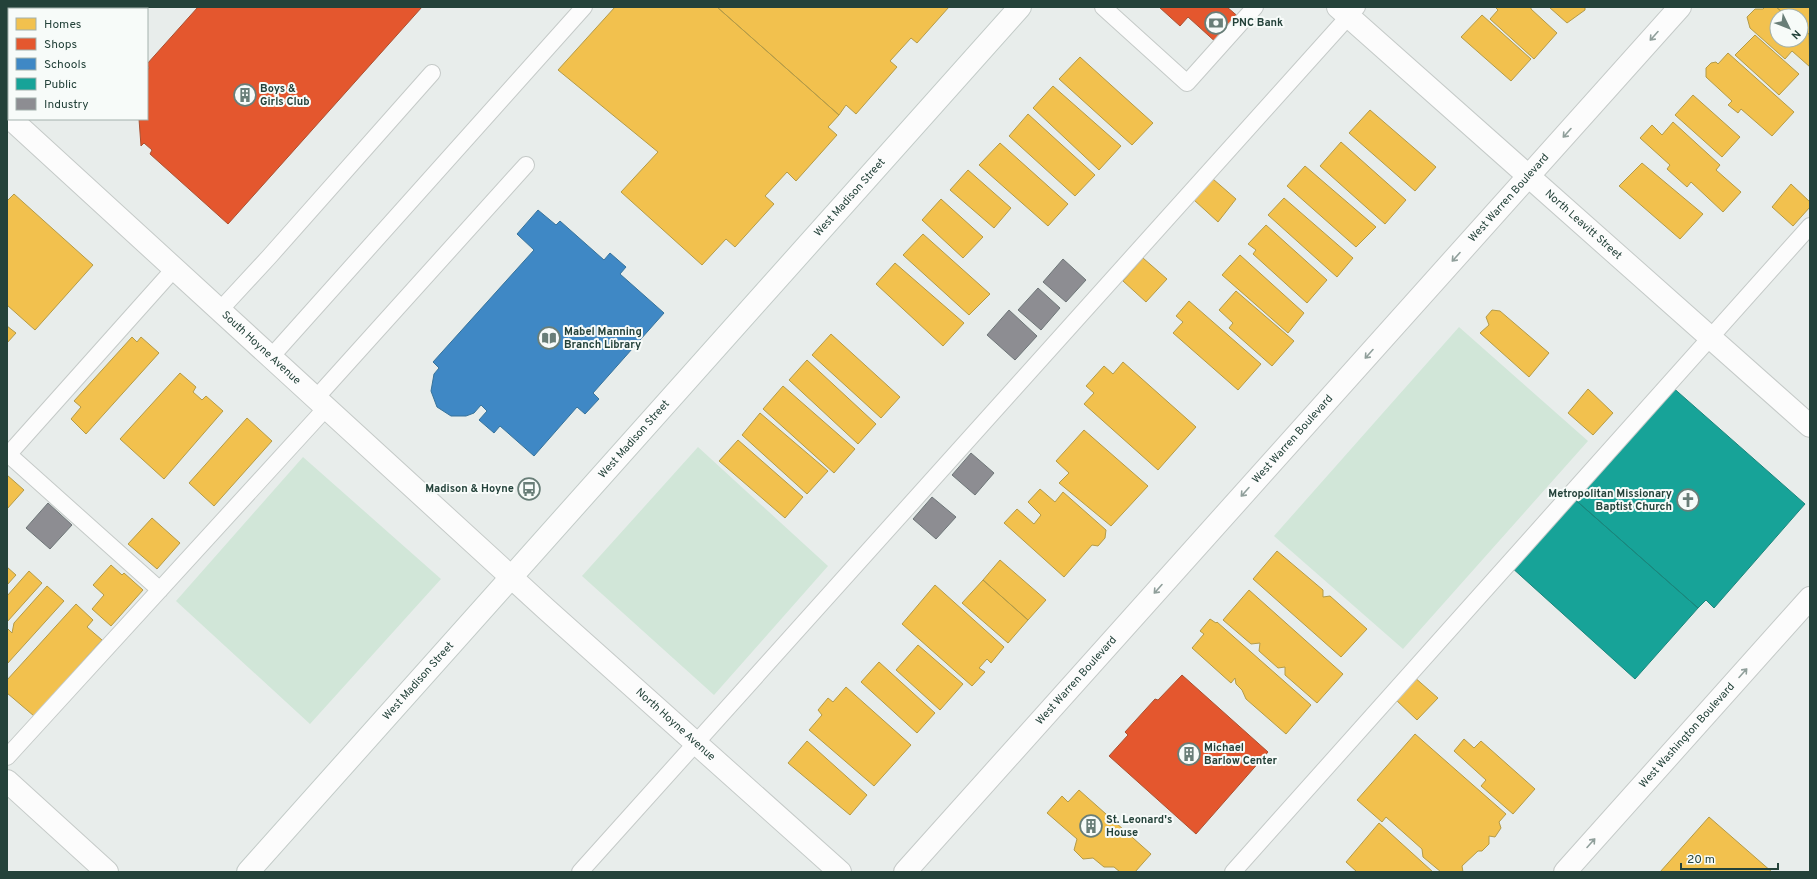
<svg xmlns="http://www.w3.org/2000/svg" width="1817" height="879" font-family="Overpass,sans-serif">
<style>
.green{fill:#d1e6d8}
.homes{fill:#f2c14e;stroke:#b49b48}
.shops{fill:#e4572e;stroke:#aa5132}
.schools{fill:#3f88c5;stroke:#37739b}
.public{fill:#17a398;stroke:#1b867c}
.industry{fill:#8d8d92;stroke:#6e7678}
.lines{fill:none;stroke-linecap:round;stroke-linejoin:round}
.service-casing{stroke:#c5cac8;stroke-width:18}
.minor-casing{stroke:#c5cac8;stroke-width:24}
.tertiary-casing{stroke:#c5cac8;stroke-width:24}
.secondary-casing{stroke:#c3cbc8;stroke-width:24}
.service{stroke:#fcfcfc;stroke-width:16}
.minor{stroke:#fcfcfc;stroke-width:22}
.tertiary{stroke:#fcfcfc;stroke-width:22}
.secondary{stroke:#fcfcfc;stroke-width:22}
.oneway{stroke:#909f9b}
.labels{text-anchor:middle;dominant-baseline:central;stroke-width:4;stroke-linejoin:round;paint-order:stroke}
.poi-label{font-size:11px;font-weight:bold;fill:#24423a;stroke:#f7fbf9;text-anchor:start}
.street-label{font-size:11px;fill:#24423a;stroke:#f7fbf9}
</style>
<rect width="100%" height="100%" fill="#e8edeb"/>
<!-- green -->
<path class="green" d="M1459,327L1588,441L1403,649L1274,536Z
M698,447L828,566L714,695L582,576Z
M303,457L441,579L310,724L176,601Z"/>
<!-- homes -->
<path class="homes" d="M615,7H717L839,115L828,127L837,135L796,181L787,172L765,196L774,204L735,247L726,239L702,265L621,192L658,152L558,70Z
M717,7H949L917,43L911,38L890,61L897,67L856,114L846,105L839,115Z
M1495,7H1531V9L1557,33L1534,59L1490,19L1498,10Z
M1549,7H1585V10L1567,23Z
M1765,7H1776L1787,16H1777V40H1801V28L1809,34L1810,67L1792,51L1785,59L1750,28L1747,17L1755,9H1763Z
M1776,7H1810V33L1809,34L1801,28V16H1787Z
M1482,15L1531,59L1511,81L1461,37Z
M1755,35L1799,74L1779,95L1735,55Z
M1728,53L1794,112L1772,136L1741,109L1738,113L1728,105L1732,101L1706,77V68L1711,63L1716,62L1718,64Z
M1080,57L1153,123L1132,145L1059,79Z
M1053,86L1121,146L1099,170L1033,108Z
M1693,95L1740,137L1722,157L1675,115Z
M1370,110L1436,167L1415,191L1349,133Z
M1028,114L1095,175L1075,196L1009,136Z
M1673,122L1720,165L1716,170L1741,192L1723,212L1691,182L1687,187L1667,169L1670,165L1640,138L1652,125L1662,135Z
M1341,142L1406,200L1385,224L1320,166Z
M1000,143L1068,204L1048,226L979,165Z
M1642,163L1703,214L1680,239L1619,186Z
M1305,166L1376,227L1356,247L1287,186Z
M968,170L1011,208L994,228L950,190Z
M1213,179L1236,199L1218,222L1194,200Z
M1791,184L1810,202V207L1793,226L1772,207Z
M14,194L93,265L35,330L7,305V201Z
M1284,198L1353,258L1337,277L1268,215Z
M941,199L983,237L963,258L922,220Z
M1266,225L1327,280L1307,303L1253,254L1256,250L1248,244Z
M923,234L990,294L969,315L903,255Z
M1240,255L1304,313L1288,333L1222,275Z
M1143,258L1167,279L1146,302L1123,281Z
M895,263L964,323L943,346L876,284Z
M1236,291L1294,341L1272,366L1229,328L1233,323L1219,310Z
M1189,301L1261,364L1238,390L1173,333L1183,322L1176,316Z
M1492,310L1500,311L1549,353L1529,377L1480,333L1489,325L1486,317Z
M7,326L16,333L7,343Z
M831,334L900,397L881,418L812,355Z
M132,337L137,342L141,337L159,353L86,434L71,419L81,407L74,401Z
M807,360L876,424L858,444L789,380Z
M1123,362L1196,427L1158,470L1084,404L1094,393L1086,386L1104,366L1113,374Z
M180,373L196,387L193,392L202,400L206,396L223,411L164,479L120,439Z
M783,386L855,449L834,473L763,409Z
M1588,389L1613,413L1593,435L1568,413Z
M760,413L828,471L807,494L742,435Z
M247,418L272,441L214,506L189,483Z
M1084,430L1148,486L1111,526L1059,483L1069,473L1056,461Z
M738,440L803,497L785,518L719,461Z
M7,475L24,490L7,509Z
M1040,489L1055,502L1063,492L1106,530L1105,538L1098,546L1092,545L1064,577L1004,523L1017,509L1034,524L1041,515L1028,502Z
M152,518L180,543L157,569L128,544Z
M1277,551L1323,590V597L1330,596L1367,629L1341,657L1253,579Z
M1000,560L1046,600L1028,620L983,580Z
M111,565L122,575L124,573L143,590L111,626L92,609L104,595L93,585Z
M7,567L16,575L7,585Z
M29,571L42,583L7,622V596Z
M983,580L1028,620L1008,643L962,603Z
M935,585L1004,647L991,663L987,659L979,668L985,672L972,686L902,624Z
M47,586L64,601L7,664V628L12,633L14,623Z
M1249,590L1343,674L1317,703L1285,675V667L1278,668L1259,651L1260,643L1251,644L1223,620Z
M76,604L93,620L87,627L102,640L34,716L7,693V680Z
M1210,619L1216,623L1217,622L1311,705L1286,734L1246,699L1242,690L1236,684L1235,678L1231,683L1192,648L1204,634L1200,631Z
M918,645L963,684L940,710L896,670Z
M879,662L935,713L917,733L861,682Z
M1413,676L1438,698L1417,720L1394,698Z
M846,687L911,745L874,786L809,730L822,715L818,710L828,698L833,702Z
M1415,734L1506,814L1499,822L1501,828L1495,837L1489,836V844L1482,851H1478L1462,866L1463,872H1441L1423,857L1422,849L1386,817L1382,822L1357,800Z
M1464,739L1474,748L1481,741L1535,789L1513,814L1481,786L1486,780L1454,751Z
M807,741L867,795L850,815L788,763Z
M1079,790L1151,854L1135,872H1120L1114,867H1104L1093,858L1083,859L1074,850L1077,839L1047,813L1062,796L1068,802Z
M1709,817L1772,872H1660Z
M1379,823L1433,872H1357L1346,862Z"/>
<!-- shops -->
<path class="shops" d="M198,7H422L228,224L150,154L152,150L144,143L141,146L139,119H147V71L149,68L147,64Z
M1159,7H1227L1241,19L1219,45L1188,17L1180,26Z
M1182,675L1268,752L1196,834L1109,756L1128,735L1125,732L1155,699L1158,700Z"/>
<!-- schools -->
<path class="schools" d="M538,210L556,225L560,221L604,260L610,253L626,267L620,274L664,313L593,393L599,399L585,414L577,407L534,456L500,426L494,433L479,420L487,411L481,405L474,413L466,416H451L437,407L431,391L434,374L439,368L433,362L534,250L517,234Z"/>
<!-- public -->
<path class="public" d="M1670,385L1805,504L1714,608L1706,600L1698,608L1571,496Z
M1571,496L1698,608L1635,679L1510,566Z"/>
<!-- industry -->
<path class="industry" d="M1063,259L1086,280L1066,302L1043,282Z
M1038,288L1060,308L1041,330L1018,310Z
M1009,310L1037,336L1015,360L987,335Z
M971,453L994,473L975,495L952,475Z
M932,497L956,517L936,539L913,519Z
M48,503L72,525L50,549L26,528Z"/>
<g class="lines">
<!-- service casing -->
<g class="service-casing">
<path id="service" d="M1103,7L1187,83L1255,7
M220,310L269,257L432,73
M271,357L584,7
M316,398L526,165
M8,454L160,590
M7,456L174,269
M7,757L326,408
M580,872L1357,7
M1233,872L1810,226"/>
</g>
<!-- minor casing -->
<g class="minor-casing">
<g id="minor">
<path id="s1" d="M1338,7L1810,426"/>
<path d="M73,9L75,7"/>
<path d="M7,83L9,81"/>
<path id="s2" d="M11,119L546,609L840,872"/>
<path d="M7,781L107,872"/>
</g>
</g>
<!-- tertiary casing -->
<g class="tertiary-casing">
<g id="tertiary">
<path id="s3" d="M905,872L1680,7"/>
<path id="s4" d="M1565,872L1810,598"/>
</g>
</g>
<!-- secondary casing -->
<g class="secondary-casing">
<g id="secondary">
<path id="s5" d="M248,872L1020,7"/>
</g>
</g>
<!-- service -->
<use href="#service" class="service"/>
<!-- minor -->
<use href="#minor" class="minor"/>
<!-- tertiary -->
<use href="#tertiary" class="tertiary"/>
<!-- secondary -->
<use href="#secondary" class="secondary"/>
</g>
<!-- one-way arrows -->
<defs><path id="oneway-shaft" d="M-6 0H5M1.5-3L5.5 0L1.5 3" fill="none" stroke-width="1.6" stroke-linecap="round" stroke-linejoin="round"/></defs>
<g class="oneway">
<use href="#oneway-shaft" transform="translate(1654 36) rotate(132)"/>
<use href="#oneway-shaft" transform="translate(1567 133) rotate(132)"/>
<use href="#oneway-shaft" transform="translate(1456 257) rotate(132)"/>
<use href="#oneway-shaft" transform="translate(1369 354) rotate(132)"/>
<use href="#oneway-shaft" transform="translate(1245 492) rotate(132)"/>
<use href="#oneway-shaft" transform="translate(1158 589) rotate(132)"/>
<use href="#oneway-shaft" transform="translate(1743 673) rotate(-48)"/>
<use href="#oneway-shaft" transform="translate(1591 843) rotate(-48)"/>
</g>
<!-- icons -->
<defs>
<g id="bank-ring" transform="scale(1.15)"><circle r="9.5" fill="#f7fbf9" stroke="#697e78" stroke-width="1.5"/><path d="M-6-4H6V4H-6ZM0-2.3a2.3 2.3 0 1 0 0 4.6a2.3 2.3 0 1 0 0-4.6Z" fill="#697e78"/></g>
<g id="building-ring" transform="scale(1.15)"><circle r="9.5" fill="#f7fbf9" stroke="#697e78" stroke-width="1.5"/><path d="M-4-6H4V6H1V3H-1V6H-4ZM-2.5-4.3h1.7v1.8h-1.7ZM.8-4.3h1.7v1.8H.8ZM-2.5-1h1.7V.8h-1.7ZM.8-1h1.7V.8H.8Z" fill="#697e78"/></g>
<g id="library-ring" transform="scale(1.15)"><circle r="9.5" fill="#f7fbf9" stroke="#697e78" stroke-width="1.5"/><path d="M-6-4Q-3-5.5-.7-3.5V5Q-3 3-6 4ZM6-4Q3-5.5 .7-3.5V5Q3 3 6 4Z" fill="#697e78"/></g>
<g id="bus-ring" transform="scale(1.15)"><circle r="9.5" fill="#f7fbf9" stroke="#697e78" stroke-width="1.5"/><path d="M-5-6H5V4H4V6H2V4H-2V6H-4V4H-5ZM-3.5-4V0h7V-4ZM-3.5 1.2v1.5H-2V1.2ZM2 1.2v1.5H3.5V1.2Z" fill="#697e78"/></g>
<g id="church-ring" transform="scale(1.15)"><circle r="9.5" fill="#f7fbf9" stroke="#697e78" stroke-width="1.5"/><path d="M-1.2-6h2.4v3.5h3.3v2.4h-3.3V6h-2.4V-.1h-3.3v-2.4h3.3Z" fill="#697e78"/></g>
</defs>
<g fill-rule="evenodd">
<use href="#bank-ring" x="1216" y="23"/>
<use href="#building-ring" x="245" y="95"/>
<use href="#library-ring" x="549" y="338"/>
<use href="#bus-ring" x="529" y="489"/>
<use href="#church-ring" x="1688" y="500"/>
<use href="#building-ring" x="1189" y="754"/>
<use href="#building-ring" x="1091" y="826"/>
</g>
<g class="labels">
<!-- poi labels -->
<g class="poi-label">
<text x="1232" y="23">PNC Bank</text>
<text x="260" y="89">Boys &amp;<tspan x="260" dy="13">Girls Club</tspan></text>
<text x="564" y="332">Mabel Manning<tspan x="564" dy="13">Branch Library</tspan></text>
<text x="514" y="489" text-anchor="end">Madison &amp; Hoyne</text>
<text x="1672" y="494" text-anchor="end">Metropolitan Missionary<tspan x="1672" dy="13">Baptist Church</tspan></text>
<text x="1204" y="748">Michael<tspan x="1204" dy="13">Barlow Center</tspan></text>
<text x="1106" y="820">St. Leonard's<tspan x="1106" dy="13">House</tspan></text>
</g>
<!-- street labels -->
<g class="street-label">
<text stroke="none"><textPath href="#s5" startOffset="904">West Madison Street</textPath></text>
<text stroke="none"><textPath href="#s3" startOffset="905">West Warren Boulevard</textPath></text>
<text stroke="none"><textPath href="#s1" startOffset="328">North Leavitt Street</textPath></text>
<text stroke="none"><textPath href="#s2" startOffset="339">South Hoyne Avenue</textPath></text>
<text stroke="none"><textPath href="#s3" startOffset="581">West Warren Boulevard</textPath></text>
<text stroke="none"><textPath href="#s5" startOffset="580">West Madison Street</textPath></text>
<text stroke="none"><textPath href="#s5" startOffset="256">West Madison Street</textPath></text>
<text stroke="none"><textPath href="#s3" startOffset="257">West Warren Boulevard</textPath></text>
<text stroke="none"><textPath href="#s2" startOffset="899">North Hoyne Avenue</textPath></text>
<text stroke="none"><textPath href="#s4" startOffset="183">West Washington Boulevard</textPath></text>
</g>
</g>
<!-- border -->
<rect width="1817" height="879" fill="none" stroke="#24423a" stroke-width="16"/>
<!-- legend -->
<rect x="8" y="8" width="140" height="112" fill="#f7fbf9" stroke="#a3b1ad"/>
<rect x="16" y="18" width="20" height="12" fill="#f2c14e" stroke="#a3b1ad"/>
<text x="44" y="28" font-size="12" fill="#24423a">Homes</text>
<rect x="16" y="38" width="20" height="12" fill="#e4572e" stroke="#a3b1ad"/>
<text x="44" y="48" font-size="12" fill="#24423a">Shops</text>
<rect x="16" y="58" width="20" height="12" fill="#3f88c5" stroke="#a3b1ad"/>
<text x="44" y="68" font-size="12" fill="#24423a">Schools</text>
<rect x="16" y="78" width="20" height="12" fill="#17a398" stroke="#a3b1ad"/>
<text x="44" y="88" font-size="12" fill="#24423a">Public</text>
<rect x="16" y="98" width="20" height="12" fill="#8d8d92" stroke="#a3b1ad"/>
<text x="44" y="108" font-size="12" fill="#24423a">Industry</text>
<!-- north arrow -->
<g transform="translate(1789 28) rotate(133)"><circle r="19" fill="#f7fbf9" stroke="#a3b1ad"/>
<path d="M0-3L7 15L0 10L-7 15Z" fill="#697e78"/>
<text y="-6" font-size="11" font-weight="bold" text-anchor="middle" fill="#24423a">N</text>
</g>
<!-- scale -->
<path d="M1681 863v6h97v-6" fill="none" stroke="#24423a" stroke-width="2"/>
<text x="1687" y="863" font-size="12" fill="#24423a" stroke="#f7fbf9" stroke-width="3" paint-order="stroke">20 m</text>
</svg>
